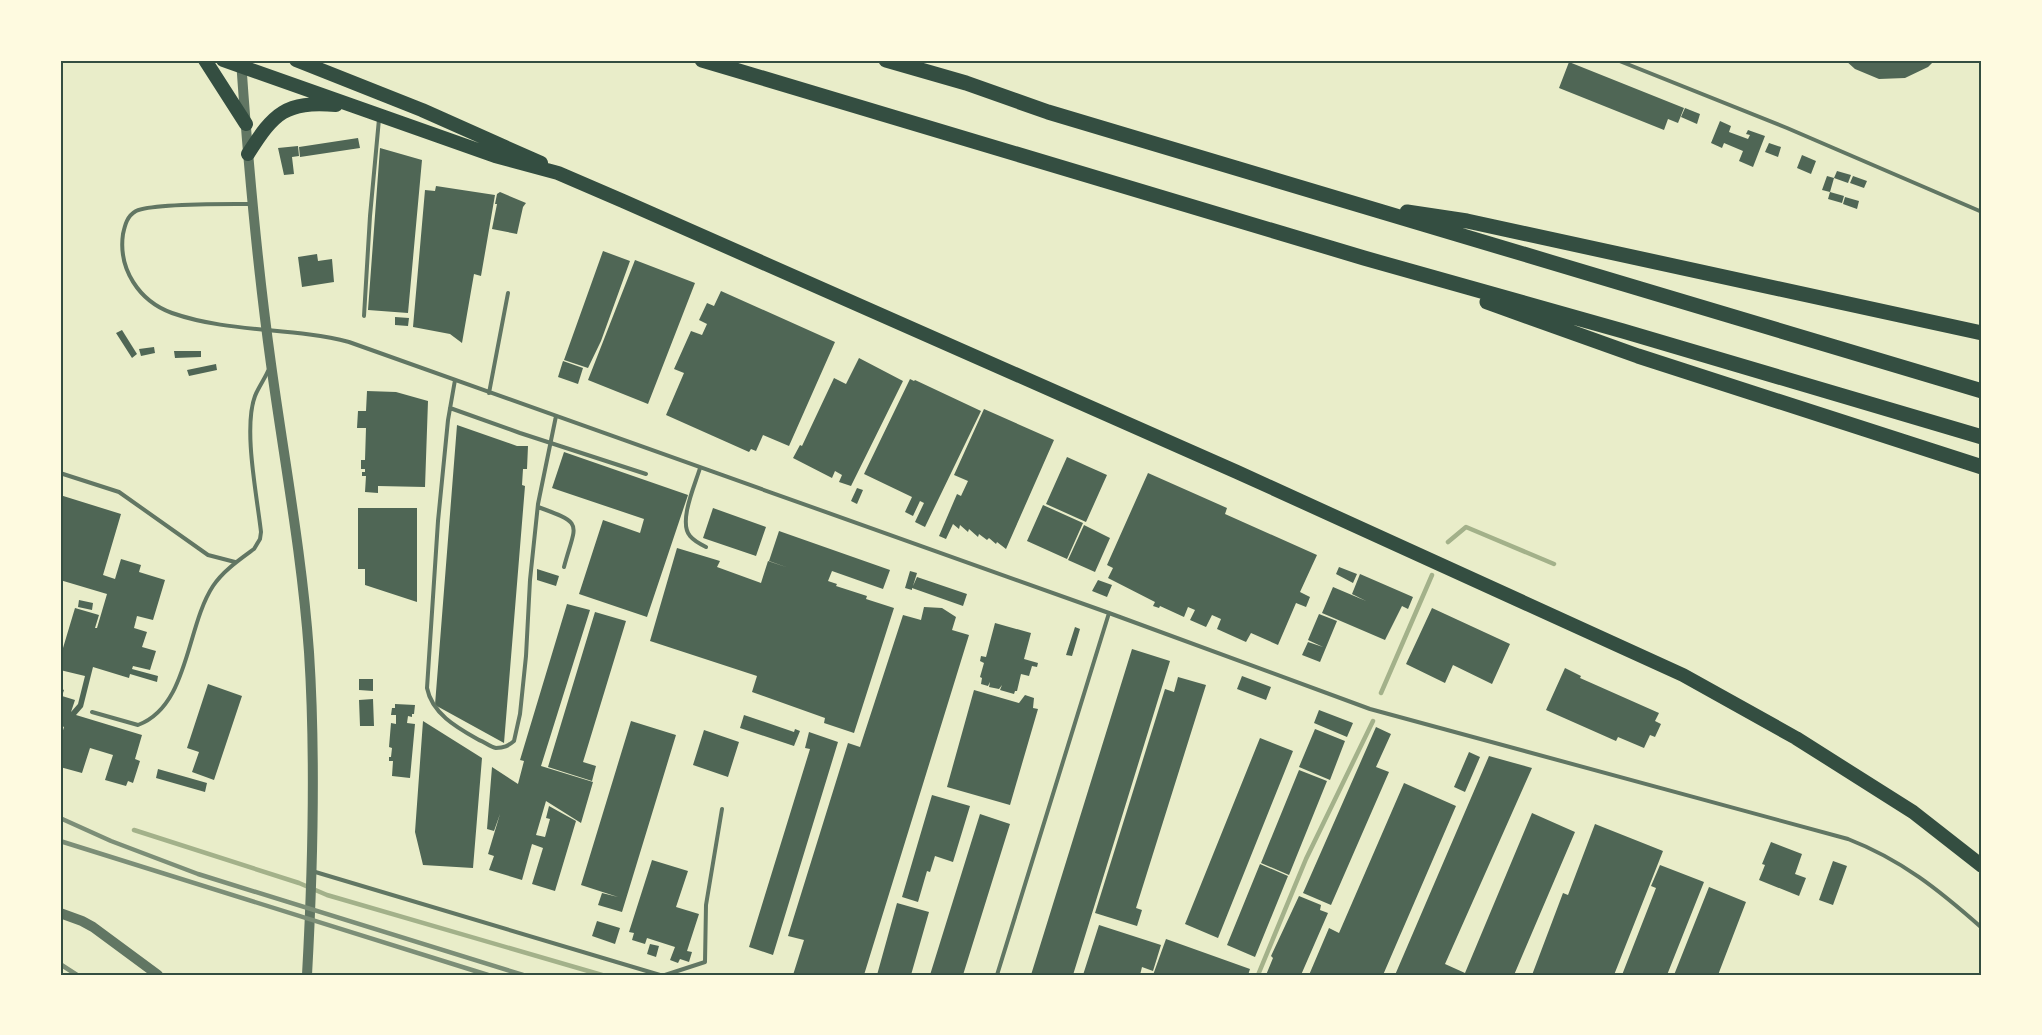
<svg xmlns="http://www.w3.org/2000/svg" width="2042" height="1035" font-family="'IBM Plex Sans',sans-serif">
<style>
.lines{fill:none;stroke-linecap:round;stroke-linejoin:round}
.stream{stroke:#a3b18a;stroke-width:4.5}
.building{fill:#4f6655}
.service{stroke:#617663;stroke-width:4}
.tertiary{stroke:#617663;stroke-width:10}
.primary{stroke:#344e41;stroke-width:14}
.motorway{stroke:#344e41;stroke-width:15}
.rail{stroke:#7c8e77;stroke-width:4.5}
.neatline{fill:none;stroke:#344e41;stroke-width:2}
</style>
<rect width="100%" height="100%" fill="#e9edc9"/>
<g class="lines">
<!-- stream -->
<path class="stream" d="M1448,542L1466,527L1554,564
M1381,693L1432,575
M134,830L299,883L327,895L602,975
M1258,975L1306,859L1373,721"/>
</g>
<!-- building -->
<path class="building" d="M1845,60H1935L1928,67L1905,78L1879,79L1855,69Z
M1569,62L1684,108L1678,123L1668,119L1664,130L1559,88Z
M1685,108L1700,114L1697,124L1681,117Z
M1720,121L1731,126L1729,132L1748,139L1750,135L1746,134L1748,130L1765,136L1753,167L1739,161L1743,151L1724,143L1722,148L1711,143Z
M358,138L360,148L300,157L299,147Z
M1769,143L1781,147L1778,157L1765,152Z
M298,146L299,156L292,157L294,174L284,175L278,148Z
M380,148L422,160L408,313L368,310Z
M1802,155L1816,161L1811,174L1797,168Z
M1837,171L1851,175L1848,183L1834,178Z
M1827,176L1834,178L1830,192L1822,190Z
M1853,176L1867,181L1864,188L1850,183Z
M436,186L495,195L481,276L474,274L462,343L450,334L413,327L425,190L435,191Z
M500,192L526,203L523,207L517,234L492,229L497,204H495L497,194Z
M1830,192L1844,196L1842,203L1828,199Z
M1845,197L1859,201L1857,209L1843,204Z
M603,251L630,261L601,341L588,368L564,360Z
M317,254L318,261L332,259L334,282L302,287L298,257Z
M635,260L695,283L648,404L588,380Z
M721,291L835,342L789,446L763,435L756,451L751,449L749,452L666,415L684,373L674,369L691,331L702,335L707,324L699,320L707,303L714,306Z
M395,317L409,318L408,326L395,325Z
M122,330L137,354L132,358L116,333Z
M154,347L155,353L141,356L139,349Z
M174,351H201V357L175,358Z
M859,358L903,381L851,486L839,482L842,475L835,471L832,478L793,458L800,445L802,446L834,378L846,384Z
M563,361L583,368L578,384L558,377Z
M216,364L217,370L189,376L187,370Z
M910,379L914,381L915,380L981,411L925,527L915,522L924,503L920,501L913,516L905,512L912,497L864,474Z
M367,391L396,392L428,401L425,487L378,486V493L365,492L366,476H362V472H365V469H361V460H365L366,428H357L358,411H366Z
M984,409L1054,440L1006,549L997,542L996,544L989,538L987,540L979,534L978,537L969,529L968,532L960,525L959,529L953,524L946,539L939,536L957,494L961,496L968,481L954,475Z
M457,425L517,446H528L527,469H523L522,485L525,486L504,743L435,705Z
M564,452L688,495L647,617L579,594L603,520L640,533L644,519L552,488Z
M1067,457L1107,475L1086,522L1046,504Z
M1148,473L1227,508L1225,514L1317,555L1300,592L1310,597L1306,607L1296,603L1278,645L1251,633L1246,642L1217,629L1221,619L1212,615L1206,627L1190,620L1195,610L1188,607L1184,617L1160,606L1159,608L1153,606L1155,602L1108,578L1113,568L1107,565Z
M857,488L863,490L857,504L851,501Z
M60,495L121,514L103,575L115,579L121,559L141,565L139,572L165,580L153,620L137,616L134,628L147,632L142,647L156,651L150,670L133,666L132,669L158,676L157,682L130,674L129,678L93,667L83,707L76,715L142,735L135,759L140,761L133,783L128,781L126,786L105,780L113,755L90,748L82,773L60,767V740L64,727L60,725V688L64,690L62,696L75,700L71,712L78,704L85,676L60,670V658L75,608L99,615L95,628H97L107,594L60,580Z
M1043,505L1083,523L1067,559L1027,541Z
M358,508H417V602L365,585V569H358Z
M713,508L766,527L756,556L703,538Z
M1084,525L1110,538L1095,572L1068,560Z
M779,531L890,570L883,589L832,571L828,581L837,584L836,586L867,596L866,599L894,608L854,733L824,723L825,718L752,692L757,676L650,641L677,548L720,561L717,567L761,583L768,561L786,567L769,561Z
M1339,567L1357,574L1353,583L1336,574Z
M537,569L559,576L556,586L537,580Z
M910,571L917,573L913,586L917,577L967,594L963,606L912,588V590L905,588Z
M1360,574L1413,597L1408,609L1402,606L1385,640L1322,613L1333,587L1366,601L1352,594Z
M1098,580L1112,585L1107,597L1092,591Z
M79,600L93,603L92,610L78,607Z
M567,604L590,610L541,766L593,782L581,823L546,801L536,835L545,837L550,819L546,818L549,806L576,821L555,891L532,884L543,848L532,844L522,880L489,870L494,856L488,854L500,814L494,831L487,829L492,767L518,784L524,761L520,760Z
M924,607L942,608L956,617L952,630L969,635L864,975H793L804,940L788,936L848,743L860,747L903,615L921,620Z
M1432,608L1510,644L1492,684L1453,665L1445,683L1406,664Z
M595,612L626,621L583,762L596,766L592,781L548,767Z
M1319,614L1337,621L1320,662L1302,655L1308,642L1323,647L1308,640Z
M995,623L1031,633L1024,659L1038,663L1037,667L1032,666L1029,676L1021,674L1017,691H1015L1014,694L1000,690L1002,685L999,689L989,687L990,682L988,686L981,684L982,678L980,677L984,663L980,661L981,656L986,657Z
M1075,627L1080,629L1072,656L1066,655Z
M1132,649L1170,661L1073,975H1031Z
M1565,668L1581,676L1580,678L1659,713L1655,721L1661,724L1655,737L1650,735L1644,748L1618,737L1616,741L1546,710Z
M1242,676L1271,687L1266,700L1237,689Z
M1178,677L1206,685L1136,908L1142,910L1137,926L1095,913L1165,689L1174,692Z
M359,679H373V691L359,690Z
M208,684L242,696L214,780L192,772L199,752L187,748Z
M974,690L1019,703L1025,695L1034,698L1033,708L1038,709L1010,805L947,787Z
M373,699L374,726H360L359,700Z
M395,704L415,705L414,714H412V717L408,716L407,723L415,724L410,778L392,776L393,761H389V757H391L392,748L389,747L391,723L396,724V715H391L392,708H395Z
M1319,710L1353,723L1347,737L1314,723Z
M744,715L794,732L795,729L800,731L794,746L740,728Z
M423,721L482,758L473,868L423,865L415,832Z
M631,721L676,735L622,912L598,905L602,893L618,897L581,885Z
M1376,727L1391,734L1376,767L1389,772L1331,905L1303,893Z
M1315,729L1345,741L1330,780L1299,767Z
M704,730L739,742L728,777L693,765Z
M809,732L838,742L773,955L749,947L810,749L805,748Z
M1260,738L1293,751L1218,938L1185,924Z
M1469,752L1480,757L1465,792L1454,787Z
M1489,756L1532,768L1445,964L1465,973L1532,813L1575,832L1514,975H1395Z
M158,769L207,783L205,792L156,778Z
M1299,770L1327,781L1289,875L1261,863Z
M1404,783L1456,806L1383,975H1309L1329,928L1339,933Z
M932,795L970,806L953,862L935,856L930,872L927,871L918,902L902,897Z
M980,814L1010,824L963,975H930Z
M1595,824L1663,851L1614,975H1532L1563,893L1568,895Z
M1771,842L1802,854L1795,874L1806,878L1799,896L1759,880L1765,865L1762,864Z
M652,860L688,871L676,907L699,914L687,951L692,952L689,962L680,959L678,963L670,960L675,947L647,938L645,944L632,940L634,933L629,932Z
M1833,861L1847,866L1833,905L1819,900Z
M1260,864L1288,876L1255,957L1227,945Z
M1660,865L1704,882L1667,975H1622L1656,888L1651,886Z
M1709,887L1746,902L1718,975H1674Z
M1299,896L1321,905L1320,910L1328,913L1301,975H1266L1273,958L1271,956Z
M897,903L929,912L911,975H877Z
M597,921L620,928L615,944L592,936Z
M1099,925L1161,945L1153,971L1142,967L1140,975H1083Z
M1166,939L1250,969L1248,975H1153Z
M650,944L659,946L656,957L647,954Z"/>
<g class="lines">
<!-- service -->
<path class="service" d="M1617,60L1787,128L1982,212
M250,204C227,204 153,203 136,211C127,216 125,225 123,234C118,269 139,301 172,313C229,333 291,327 349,342L1109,613L1370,709L1848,839C1902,860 1939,890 1982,928
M364,316L370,216L379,119
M455,380L448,420L438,521L427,688C432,714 458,728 479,740C485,742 490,747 496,748C504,748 508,746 514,741L520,714L526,656L530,580L538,504L556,416
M489,393L508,293
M450,408L520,433L646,474
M700,468C695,485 678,522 690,536C694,541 700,544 706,547
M60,473L119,492L208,555L235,562
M538,507C585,524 576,522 564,567
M92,712L138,725C189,706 186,627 213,586C223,571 239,560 254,549L260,539L261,532C257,496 243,428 255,396C258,388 264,380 268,371
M312,871L660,975
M665,975L705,962L706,905L722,809
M997,975L1109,613"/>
<!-- tertiary -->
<path class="tertiary" d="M241,60C248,162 257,263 271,364C284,459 302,555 309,652C316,760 313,867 307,975
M60,913L82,921L93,927L158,975"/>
<!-- primary -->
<path class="primary" d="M205,60L246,124
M223,60L495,156L558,173L623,201L1237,472L1683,675L1796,738L1913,812L1982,866
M296,60L422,110L541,163
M248,154C274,113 285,101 336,105"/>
<!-- motorway -->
<path class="motorway" d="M702,60L1364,258L1623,331L1982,437
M886,60L966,83L1048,112L1982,391
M1407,212L1467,221L1982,333
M1487,302L1638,356L1982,467"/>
<!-- rail -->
<path class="rail" d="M60,818L111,841L198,874L523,975
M60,841L488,975
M60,964L77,975"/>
</g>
<!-- border -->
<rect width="2042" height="1035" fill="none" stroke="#fefae0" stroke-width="123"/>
<rect x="62" y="62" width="1918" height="912" class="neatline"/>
</svg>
